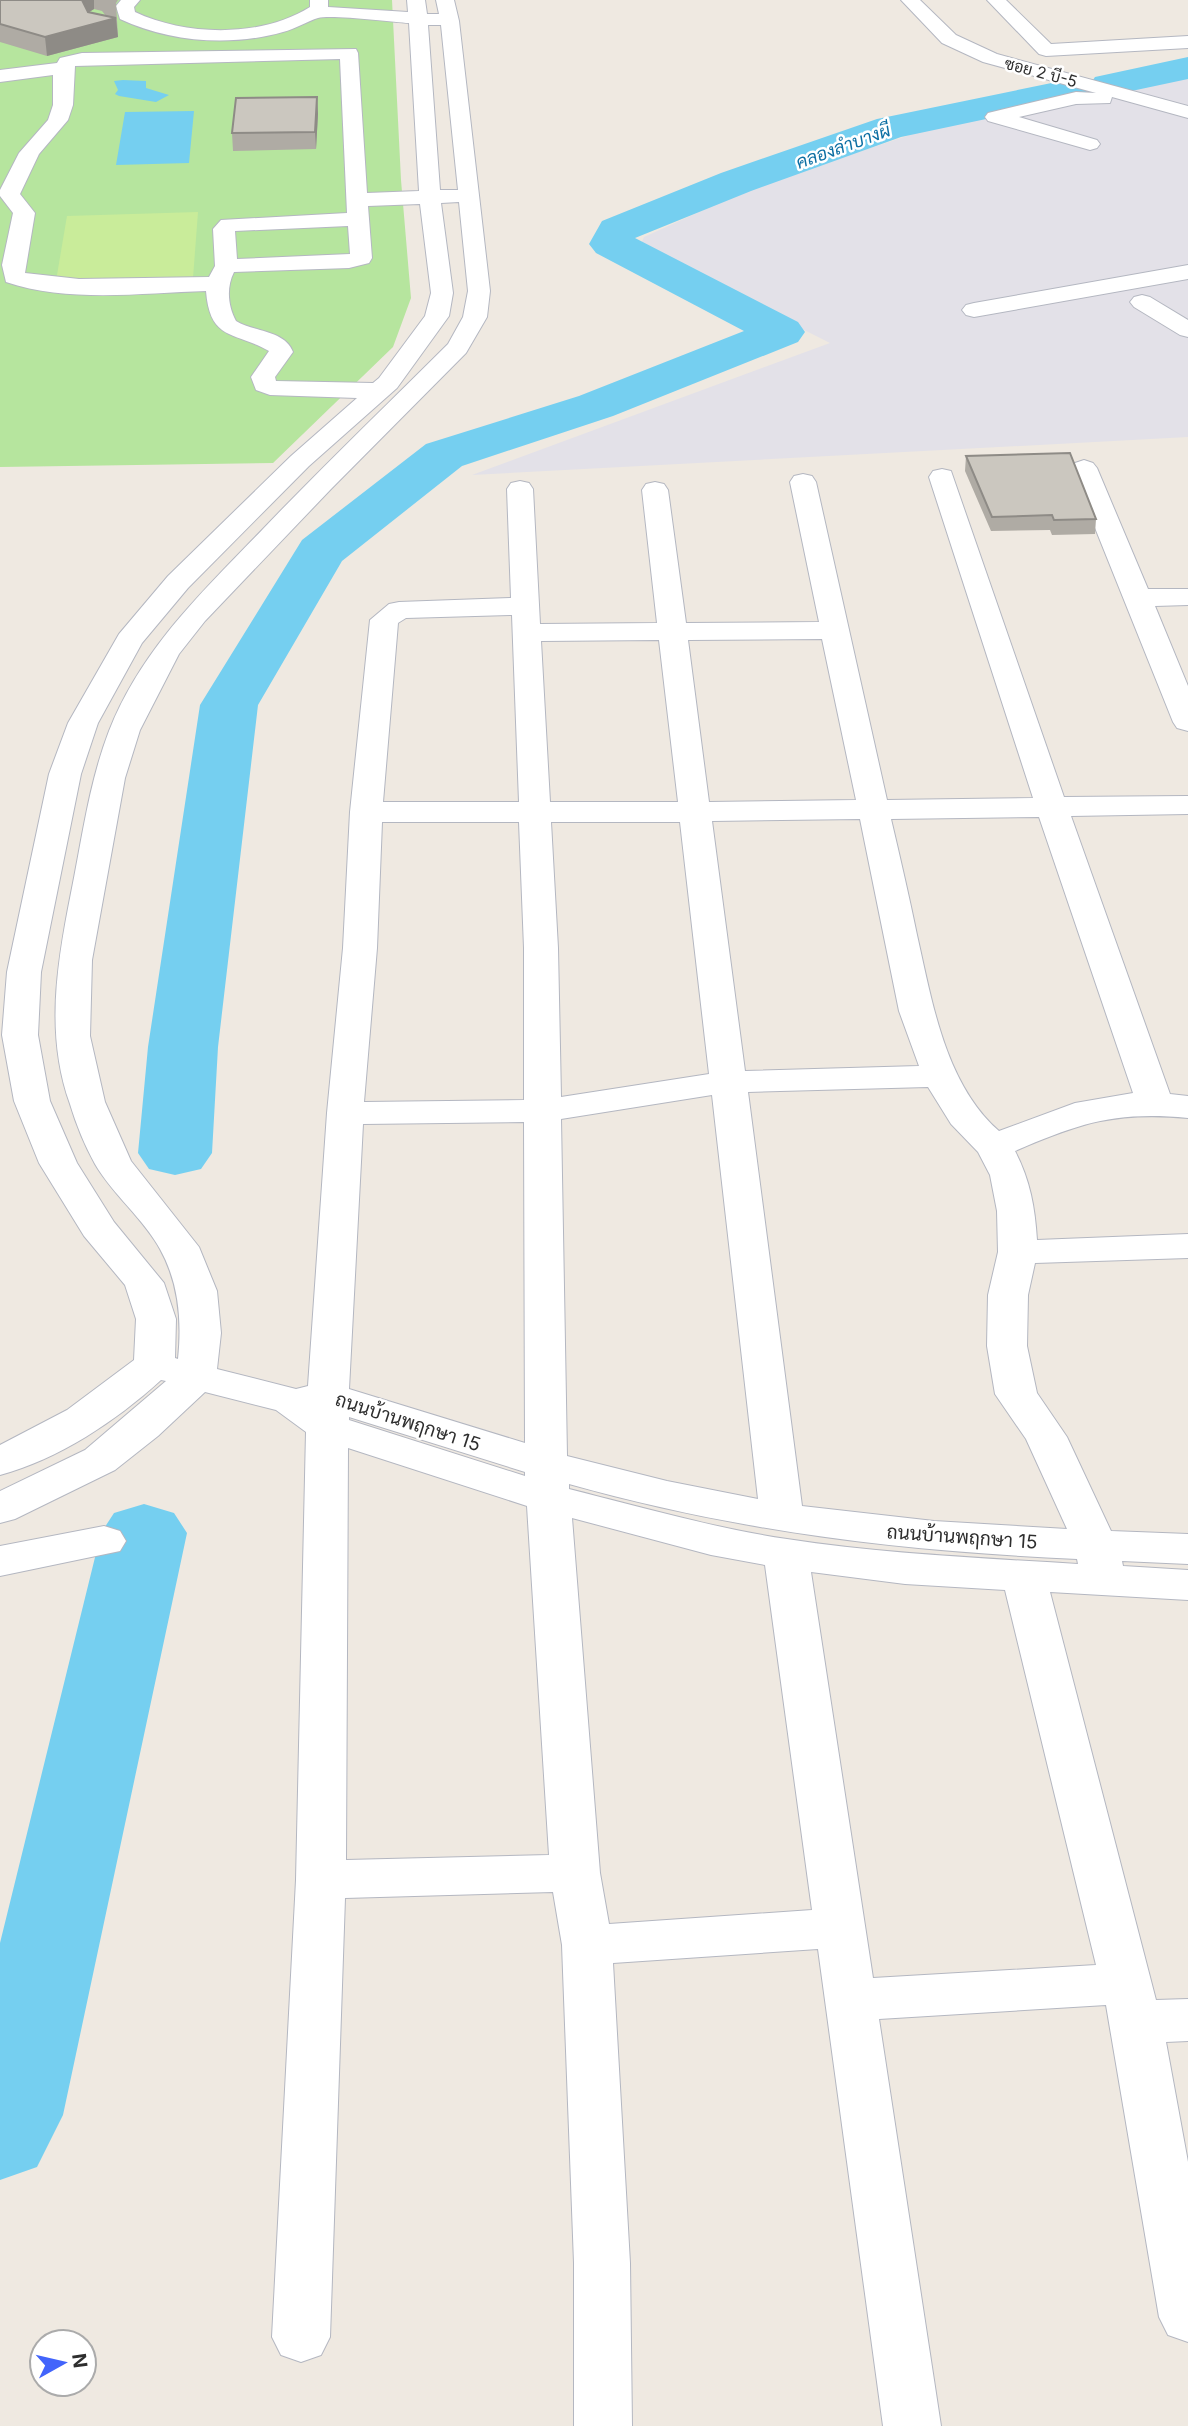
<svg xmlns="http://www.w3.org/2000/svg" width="1188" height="2426" font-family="Inter,Sarabun,sans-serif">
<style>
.industrial{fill:#e3e1e8}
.green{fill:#b6e59e}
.pitch{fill:#c9ec9a}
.water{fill:#75cff0}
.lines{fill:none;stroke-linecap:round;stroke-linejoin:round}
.river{fill:#75cff0;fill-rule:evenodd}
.minor-casing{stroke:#b4b7c1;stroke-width:2}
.minor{fill:#fff;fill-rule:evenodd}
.wall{fill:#afaba4;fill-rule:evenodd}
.shaded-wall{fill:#8e8b86}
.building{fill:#cbc7bf;stroke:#8e8b86;stroke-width:2}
.labels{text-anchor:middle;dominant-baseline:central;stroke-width:5;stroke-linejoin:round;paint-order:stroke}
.far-street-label{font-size:16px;fill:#2e2e2e;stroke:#fff}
.far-water-label{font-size:18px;font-style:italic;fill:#0d6fa3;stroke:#fff}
.street-label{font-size:19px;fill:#2e2e2e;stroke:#fff}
</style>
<rect width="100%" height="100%" fill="#efe9e1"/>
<!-- industrial -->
<path class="industrial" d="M1188,74V437L472,475L830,343L648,251L641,244L644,237L754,187L961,118Z"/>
<!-- green -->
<path class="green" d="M0,0H392L401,180L411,298L393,347L273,463L0,467Z"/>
<!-- pitch -->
<path class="pitch" d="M198,212L193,278L56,281L67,216Z"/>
<!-- water -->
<path class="water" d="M123,80L146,81V88L169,95L156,102L119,96L115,94L118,90L114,81Z
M194,111L189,163L116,165L125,112Z"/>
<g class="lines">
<!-- river -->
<path class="river" d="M1188,57V79L1108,96L1093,91L1089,97L1076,100L901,137L751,191L635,238L798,322L805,332L798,342L613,416L462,466L342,561L258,705L218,1047L212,1153L201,1169L175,1175L149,1169L138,1153L148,1047L200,705L302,540L426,444L579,396L744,331L596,253L589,244L602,221L721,173L877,119L1076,78L1091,83L1095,77Z
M144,1504L174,1513L187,1533L63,2115L37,2167L0,2180V1943L101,1533L114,1513Z"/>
<!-- minor casing -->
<g class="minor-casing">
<path id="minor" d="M121,0H140L134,7L135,12C186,36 261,38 310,7V0H328V7L408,12L407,0H425L427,14H439L436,0H454L459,21L490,291L487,317L466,353L331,489L205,621L179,654L140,730L125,778L92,960L90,1036L105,1102L131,1161L199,1247L217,1291L221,1333L217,1369L296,1389L308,1386L327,1113L343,948L350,812L370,620L389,604L399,602L511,598L507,489L511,483L520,481L529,483L533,489L540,624L657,623L642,490L646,484L655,482L664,484L668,490L686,623L819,622L790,482L794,476L803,474L812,476L816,482L887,800L1033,798L929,477L933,471L942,469L951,471L1064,797L1188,796V814L1071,816L1170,1094L1188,1096V1118C1116,1111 1080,1123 1015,1151C1030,1180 1035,1207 1037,1240L1188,1234V1258L1035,1263L1028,1295L1027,1346L1037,1393L1067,1437L1111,1531L1188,1534V1564L1122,1561L1123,1566L1188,1570V1600L1050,1592L1156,2000L1188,1999V2041L1166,2042L1188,2162V2342L1168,2335L1159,2317L1106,2005L879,2019L941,2426H883L818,1949L613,1963L630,2263L632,2426H574V2263L562,1945L553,1892L345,1898L330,2337L321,2355L301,2362L281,2355L272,2337L296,1880L306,1432L276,1410L205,1392L158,1436L115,1470L15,1519L0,1523V1491L85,1450L166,1381L161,1380C116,1421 59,1459 0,1475V1445L67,1410L134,1360L136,1319L125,1285L84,1236L39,1163L14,1101L2,1035L7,972L49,774L68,723L119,634L168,576L291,456L357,398L270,395L256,390L251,377L269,351C235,331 210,342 206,291C142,293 68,303 6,282L2,265L13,213L0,196V190L19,153L48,120L53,105V75L0,82V70L57,63L60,58L82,53L356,49L358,53L367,193L419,191L409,23C392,22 330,14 318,18C308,21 295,29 283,32C230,47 169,42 120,19L116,6ZM428,25H441L458,190H440ZM340,59L347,213L221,220L213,229L215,266L209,277L79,279L25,273L35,213L20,194L39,154L68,120L73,105L75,66ZM459,202L468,291L463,317L448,344C386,406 323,466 263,529C203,591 141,649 109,731C89,783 82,839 71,893C57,963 45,1035 70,1104C76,1124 85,1146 95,1164C113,1195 143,1218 160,1249C179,1283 182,1321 178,1359L175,1358L176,1319L164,1283L114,1222L77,1163L50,1101L38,1035L41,972L81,774L98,723L142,643L188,588L309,466L397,388L449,316L453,293L441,203ZM420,204L431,293L425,316L379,378L373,383L276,381L275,377L293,352C285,330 254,332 236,321C228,306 226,288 234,272L349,268L369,263L372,258L368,206ZM348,226L350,254L237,259L235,231ZM512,615L519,802H383L398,623L406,618ZM822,639L856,800L709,802L688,640ZM659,640L678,802H550L541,641ZM1039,817L1133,1093L1075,1103L999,1131C945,1084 932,1001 917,935C909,896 900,857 891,819ZM860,819L899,1011L919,1066L745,1071L712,821ZM382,822H519L524,948V1100L364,1102L377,948ZM551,822H680L709,1074L561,1097L558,948ZM928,1087L951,1124L978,1152L990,1175L997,1211L998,1252L988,1295L987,1346L995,1394L1026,1439L1067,1529L934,1521L802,1506L748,1092ZM712,1095L758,1499L667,1481L567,1456L561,1119ZM524,1122L525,1443L349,1389L363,1124ZM349,1417L525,1472V1476L349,1420ZM348,1448L527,1506L549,1855L346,1860ZM569,1484C740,1532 901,1551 1077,1559L1078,1564C981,1558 884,1554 787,1539C713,1528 641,1507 569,1489ZM572,1518L711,1555L765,1565L812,1910L609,1924L600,1873ZM811,1572L905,1584L1005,1590L1096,1965L873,1978Z
M901,0H920L956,35L997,54L1188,106V118L1112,97L1110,103L1076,104L1019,117L1097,140L1100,144L1097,148L1090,150L988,121L985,117L988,113L1076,92L1096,93L983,62L942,43Z
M987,0H1006L1051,44L1188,36V48L1046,56L1039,54Z
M1188,265V279L974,317L966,315L962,310L966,305L974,303Z
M1142,295L1150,297L1188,320V337L1180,335L1134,307L1130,302L1134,297Z
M1084,460L1093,463L1097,468L1148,589H1188V605L1155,606L1188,686V731L1177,728L1173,722L1071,468L1075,463Z
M104,1526L120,1531L126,1541L120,1551L0,1576V1546Z"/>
</g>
<!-- minor -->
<use href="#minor" class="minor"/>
</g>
<!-- wall -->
<path class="wall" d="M0,0H118L116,3L118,37L47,56L0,42ZM94,9L102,11L106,16L89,12Z
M317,97L318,114L316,149L233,151L232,133Z
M966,456L1096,519L1095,534L1052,535L1050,530L991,531L965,471Z"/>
<!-- shaded-wall -->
<path class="shaded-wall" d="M81,0H94V9L83,16Z
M116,18L118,37L47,56L45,37Z
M317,97L318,114L316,149L315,132Z"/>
<!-- building -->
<path class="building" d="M0,0H82L88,12L116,18L45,37L0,24Z
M317,97L315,132L232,133L236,98Z
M1070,453L1096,519L1054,520L1052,515L992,517L966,456Z"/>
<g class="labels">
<!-- far-street labels -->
<g class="far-street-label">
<text transform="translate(1041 72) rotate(15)">ซอย 2 บี-5</text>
</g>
<!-- far-water labels -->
<g class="far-water-label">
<text transform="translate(843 146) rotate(-20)">คลองลำบางผี</text>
</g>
<!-- street labels -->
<g class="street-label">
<text transform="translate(408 1422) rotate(18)">ถนนบ้านพฤกษา 15</text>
<text transform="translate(962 1537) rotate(4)">ถนนบ้านพฤกษา 15</text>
</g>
</g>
<!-- north arrow -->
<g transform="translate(63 2363) rotate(82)"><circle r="33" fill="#ffffff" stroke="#ababab" stroke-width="2"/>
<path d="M0-5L12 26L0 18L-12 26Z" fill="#4264fb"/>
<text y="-10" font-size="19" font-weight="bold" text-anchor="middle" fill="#2e2e2e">N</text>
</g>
</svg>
